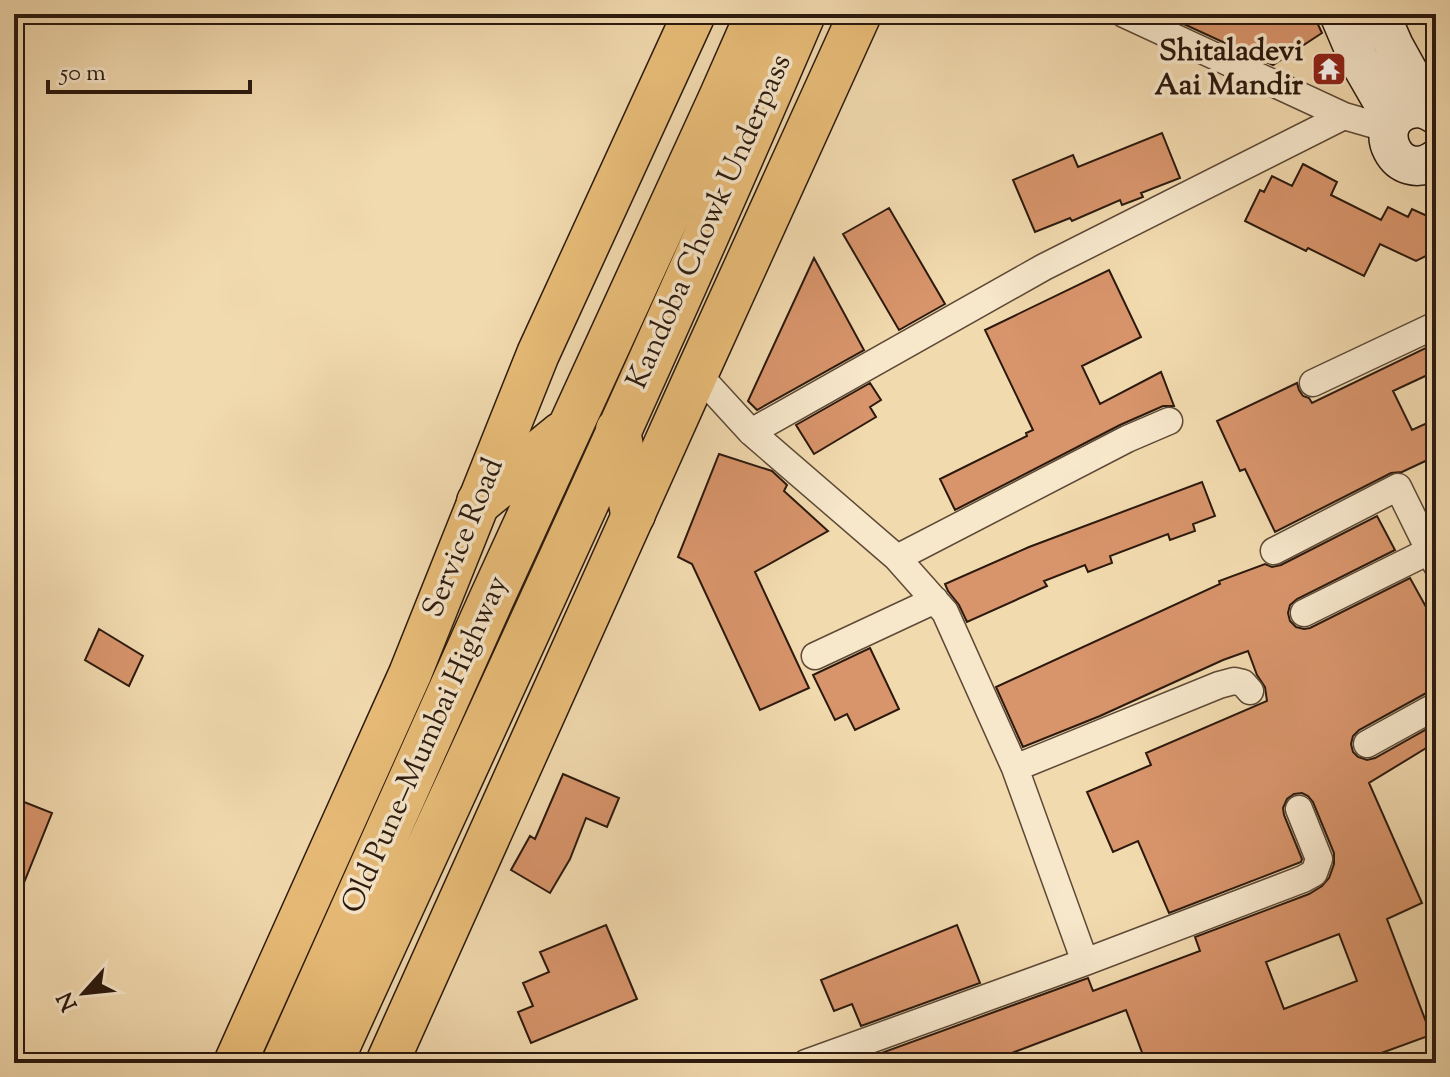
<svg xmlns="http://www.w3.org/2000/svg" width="1450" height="1077" font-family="'Sorts Mill Goudy',serif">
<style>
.building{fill:#d8946b;stroke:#2b190e;stroke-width:2;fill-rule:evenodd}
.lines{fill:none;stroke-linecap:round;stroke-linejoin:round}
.minor-casing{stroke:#5d4936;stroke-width:29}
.secondary-casing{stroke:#2b190e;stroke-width:41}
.primary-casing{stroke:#2b190e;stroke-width:45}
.trunk-casing{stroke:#2b190e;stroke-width:47}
.minor{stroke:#f7e7cb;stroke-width:26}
.secondary{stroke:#f7e7cb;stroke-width:38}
.primary{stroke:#e9bd78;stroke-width:42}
.trunk{stroke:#e9bd78;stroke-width:44}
.labels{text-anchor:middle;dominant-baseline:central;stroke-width:7;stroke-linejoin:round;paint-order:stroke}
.poi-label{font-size:30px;font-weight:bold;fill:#2b190e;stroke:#f7e7cb;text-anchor:end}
.street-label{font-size:30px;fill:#2b190e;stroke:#f7e7cb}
</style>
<rect width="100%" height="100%" fill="#f2daaf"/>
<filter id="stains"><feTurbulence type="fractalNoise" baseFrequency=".0025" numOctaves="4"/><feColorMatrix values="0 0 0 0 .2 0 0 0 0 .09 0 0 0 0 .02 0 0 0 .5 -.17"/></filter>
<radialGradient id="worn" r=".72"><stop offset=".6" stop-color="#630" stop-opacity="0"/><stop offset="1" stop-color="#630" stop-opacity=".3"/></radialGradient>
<!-- building -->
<path class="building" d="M1162,14H1313L1322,33L1273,65Z
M1162,133L1180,178L1141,193L1143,197L1122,205L1120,200L1072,221L1070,218L1035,232L1013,180L1073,155L1078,167Z
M1303,164L1337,182L1331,195L1381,220L1388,207L1408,217L1412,209L1436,220V251L1416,261L1380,244L1364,276L1308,248L1306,251L1245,221L1260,190L1264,192L1272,176L1292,186Z
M889,208L945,304L899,330L843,234Z
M814,258L864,350L757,410L748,401Z
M1109,270L1141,337L1082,366L1100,404L1161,372L1174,406H1163L1120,425L955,510L940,479L1027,436L1026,433L1033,430L985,330Z
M1436,343V371L1393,391L1412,430L1436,419V456L1402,472L1391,473L1275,532L1245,469L1240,471L1217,421L1297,383L1299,390L1303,396L1309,398L1312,403Z
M870,383L881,400L870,407L876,417L814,454L796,425Z
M719,454L772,471L787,485L784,491L828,531L755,572L809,688L760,710L692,564L678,557Z
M1202,482L1215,516L1193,524L1195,531L1170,540L1168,534L1110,556L1112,563L1088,572L1085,565L1044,581L1047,586L967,622L959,605L948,591L945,584L1029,547Z
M1377,516L1395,550L1297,599L1290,605L1288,613L1290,621L1296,627L1304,629L1310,628L1410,578L1436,625V690L1428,692L1359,730L1353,736L1351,744L1353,752L1358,757L1367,760L1375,758L1436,724V742L1369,783L1422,903L1387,919L1431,1035L1354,1063H1146L1126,1010L1009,1054L1012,1063H876L873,1056L1088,978L1093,991L1200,951L1195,937L1309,894L1322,886L1329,878L1334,864V853L1313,802L1308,796L1302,793L1294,794L1287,799L1283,808L1284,815L1302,859L1301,862L1169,913L1138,841L1113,852L1087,792L1151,765L1146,753L1267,701L1265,687L1257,675L1248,651L1223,660L1100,716L1023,747L996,687L1220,584L1219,581L1265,564L1272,567L1281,565ZM1339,934L1357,981L1284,1009L1266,962Z
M99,629L143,656L129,686L85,660Z
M870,648L899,709L855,730L847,714L835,720L813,675Z
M563,774L619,798L607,827L586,818L570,859L550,893L511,870L530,836L535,839Z
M14,798L52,813L15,905L14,904Z
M606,925L637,999L531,1043L518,1012L533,1006L523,983L549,972L540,952Z
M957,925L980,983L861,1026L852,1004L834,1011L821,980Z"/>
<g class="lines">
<!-- minor casing -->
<g class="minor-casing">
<path id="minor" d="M1124,14L1344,116L1389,129
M697,373L751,432L897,558L945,612L1015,768L1085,962
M1313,383L1436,325
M751,432L1044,267L1344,116
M1274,551L1398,487L1436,564
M897,558L1127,439L1169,421
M1304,613L1429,551
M815,656L935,600
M1367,744L1436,706
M1015,768L1219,685L1234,681L1243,683L1250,691
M806,1063L1085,962L1303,879L1314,873L1319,859L1299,809"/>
</g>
<!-- secondary casing -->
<g class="secondary-casing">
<path id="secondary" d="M1339,14L1359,61L1393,120
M1380,14L1394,46L1430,111
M1436,115C1427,109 1418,106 1407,110C1368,125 1397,186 1436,159"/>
</g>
<!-- primary casing -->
<g class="primary-casing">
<path id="primary" d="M235,1063L410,674L538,354L694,14
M387,1063L697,373L860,14"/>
</g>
<!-- trunk casing -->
<g class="trunk-casing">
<path id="trunk" d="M618,430L633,514
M479,502L562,434
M284,1063L491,600L721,98L758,14
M330,1063C489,714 652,367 803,14"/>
</g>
<!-- minor -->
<use href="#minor" class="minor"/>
<!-- secondary -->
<use href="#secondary" class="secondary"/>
<!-- primary -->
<use href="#primary" class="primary"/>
<!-- trunk -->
<use href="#trunk" class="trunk"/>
</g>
<!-- icons -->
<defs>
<g id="temple-square" transform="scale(1.8)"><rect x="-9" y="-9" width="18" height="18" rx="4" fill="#8f2418" stroke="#f7e7cb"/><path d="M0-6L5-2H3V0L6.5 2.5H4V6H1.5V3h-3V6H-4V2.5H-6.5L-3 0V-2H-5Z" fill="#fff"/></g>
</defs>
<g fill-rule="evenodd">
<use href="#temple-square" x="1329" y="69"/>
</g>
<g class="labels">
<!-- poi labels -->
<g class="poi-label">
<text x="1303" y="52">Shitaladevi<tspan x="1303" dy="34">Aai Mandir</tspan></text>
</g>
<!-- street labels -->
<g class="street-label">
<text transform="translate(710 222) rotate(-66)">Kandoba Chowk Underpass</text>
<text transform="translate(464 538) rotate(-68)">Service Road</text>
<text transform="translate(426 745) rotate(-66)">Old Pune–Mumbai Highway</text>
</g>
</g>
<!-- margin -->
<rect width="1450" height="1077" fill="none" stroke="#f2daaf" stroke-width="48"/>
<rect x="16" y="16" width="1418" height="1045" fill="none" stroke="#2b190e" stroke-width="4"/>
<rect x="24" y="24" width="1402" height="1029" fill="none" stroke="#2b190e" stroke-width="2"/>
<!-- north arrow -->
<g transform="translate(84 993) rotate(243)" stroke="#f7e7cb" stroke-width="6" paint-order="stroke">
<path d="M0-6L14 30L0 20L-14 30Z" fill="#2b190e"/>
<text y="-12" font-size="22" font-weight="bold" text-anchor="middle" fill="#2b190e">N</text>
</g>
<!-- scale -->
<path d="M48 80v12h202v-12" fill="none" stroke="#2b190e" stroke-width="4"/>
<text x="60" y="80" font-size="24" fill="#2b190e" stroke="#f7e7cb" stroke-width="6" paint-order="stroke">50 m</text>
<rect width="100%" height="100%" filter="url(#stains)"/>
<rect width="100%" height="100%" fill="url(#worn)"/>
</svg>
